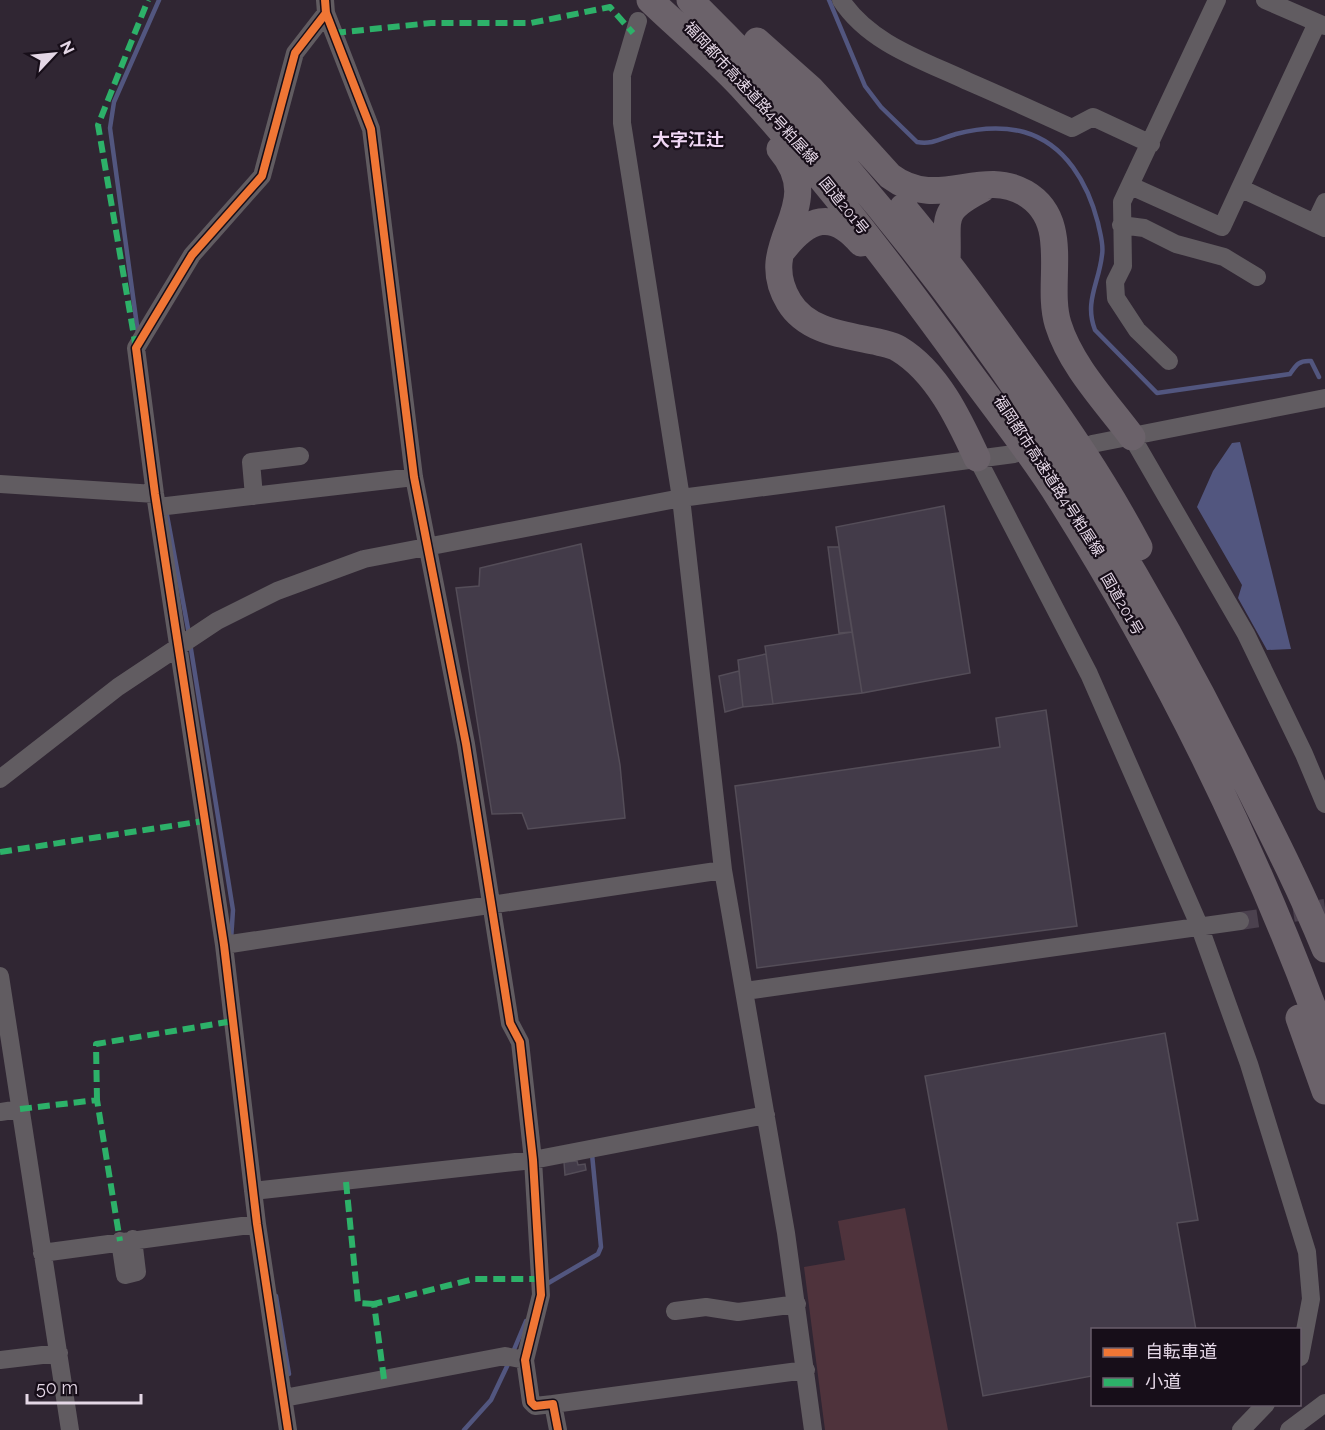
<svg xmlns="http://www.w3.org/2000/svg" width="1325" height="1430" font-family="Raleway,'Noto Sans JP',sans-serif">
<style>
.green{fill:#4f333c}
.water{fill:#52567f}
.lines{fill:none;stroke-linecap:round;stroke-linejoin:round}
.stream{stroke:#52567f;stroke-width:4.5}
.building{fill:#433b49;stroke:#544d58;stroke-width:1.5}
.minor-tunnel{stroke:#4b414e;stroke-width:18;stroke-dasharray:18 9;stroke-linecap:butt}
.minor{stroke:#615c61;stroke-width:18}
.highway{stroke:#6b626a;stroke-width:27}
.quiet{stroke:#2db169;stroke-width:6;stroke-dasharray:12 6;stroke-linecap:butt}
.cycleway-casing{stroke:#170e19;stroke-width:11}
.cycleway{stroke:#f07635;stroke-width:8}
.labels{text-anchor:middle;dominant-baseline:central;stroke-width:4.5;stroke-linejoin:round;paint-order:stroke}
.street-label{font-size:15px;fill:#e4d7e6;stroke:#170e19}
.quarter-label{font-size:18px;font-weight:bold;fill:#f0d7f5;stroke:#170e19}
</style>
<rect width="100%" height="100%" fill="#302633"/>
<!-- green -->
<path class="green" d="M905,1208L948,1430H825L804,1267L845,1260L838,1221Z"/>
<!-- water -->
<path class="water" d="M1240,442L1291,649L1267,650L1238,598L1242,585L1197,507L1213,471L1232,443Z"/>
<g class="lines">
<!-- stream -->
<path class="stream" d="M829,0L865,86L881,107L917,142C932,145 942,138 956,134C979,128 1001,126 1024,132C1066,144 1088,184 1098,223C1100,234 1104,244 1102,255C1099,283 1084,302 1095,330L1157,393L1290,374C1296,365 1299,360 1311,361L1319,377
M138,333L110,128L114,102L159,0
M166,510L189,634
M190,643L233,910L231,940
M545,1285L598,1254L601,1247L592,1154
M276,1296L289,1374
M513,1352L526,1321
M464,1430L491,1400L510,1360"/>
</g>
<!-- building -->
<path class="building" d="M944,506L970,673L862,693L836,527Z
M581,544L620,765L625,818L528,829L522,813L492,814L456,588L479,586L480,568Z
M828,547H839L852,632L839,633Z
M852,632L862,693L773,704L765,646Z
M766,654L773,704L743,707L738,660Z
M739,671L743,707L725,712L719,676Z
M1046,710L1077,926L757,968L735,786L1000,747L996,718Z
M1165,1033L1198,1220L1177,1223L1196,1330H1092V1376L983,1396L925,1076Z
M577,1161L578,1165L585,1164L586,1170L565,1175L564,1162Z"/>
<g class="lines">
<!-- minor-tunnel -->
<path class="minor-tunnel" d="M1240,921L1325,908"/>
<!-- minor -->
<path class="minor" d="M325,0L326,13L371,129L414,477L466,744L510,1023L520,1042L533,1160L541,1295L525,1360L531,1402L535,1406L553,1404L558,1430
M841,0C869,43 922,60 967,81C1002,96 1037,112 1072,128L1093,117L1151,144
M1265,0L1325,26
M638,21L622,75V123L681,498L723,870L786,1233L813,1430
M1131,186L1222,227L1240,188L1325,228
M1240,188L1317,23
M1315,223L1325,202
M1121,225L1144,228L1176,244L1224,257L1257,277
M1169,361L1137,330L1116,298L1115,282L1123,266L1122,202L1217,0
M1132,437L1246,634L1304,754L1325,804
M1092,444L1325,398
M977,458L1089,674L1199,925L1249,1064L1307,1252L1311,1299L1300,1357
M0,484L155,494
M254,496L251,462L300,456
M158,507L414,477
M0,779L118,687L217,621L277,591L364,559L681,498L1014,454
M224,945L723,870
M0,976L70,1430
M745,991L1240,921
M0,1112L20,1109
M253,1191L533,1160L766,1115
M120,1241L125,1275L137,1272L133,1239
M42,1253L257,1224
M675,1311L706,1307L738,1312L797,1304
M0,1360L59,1353
M284,1398L505,1356L525,1360
M553,1404L806,1370
M288,1430L257,1224L224,945L155,494L136,348L192,255L262,176L295,53L326,13
M1241,1430L1266,1404
M1289,1430L1325,1403"/>
<!-- highway -->
<path class="highway" d="M650,0C680,29 713,56 741,86C821,173 892,266 961,361C994,407 1030,451 1060,499C1167,669 1256,851 1325,1040
M690,0C913,219 1093,477 1233,756C1265,820 1298,883 1325,949
M757,41L811,89L890,176C938,212 980,167 1025,193C1073,221 1045,282 1058,324C1071,366 1106,402 1132,437
M780,149C831,209 752,241 789,302C807,332 846,335 878,342C885,344 893,345 899,349C937,372 959,419 977,458
M903,207C945,257 983,310 1021,363C1064,423 1104,481 1139,547
M783,250C808,218 832,209 861,243
M947,260C949,217 938,212 982,189
M1299,1018L1325,1091"/>
<!-- quiet -->
<path class="quiet" d="M334,33L431,23H531L610,7L633,33
M136,348L98,125L148,0
M0,852L204,821
M97,1100L96,1044L233,1021
M20,1109L97,1100L120,1241
M346,1182L358,1303L374,1304
M384,1379L374,1304L474,1279H538"/>
<!-- cycleway casing -->
<g class="cycleway-casing">
<path id="cycleway" d="M325,0L326,13L371,129L414,477L466,744L510,1023L520,1042L533,1160L541,1295L525,1360L531,1402L535,1406L553,1404L558,1430
M288,1430L257,1224L224,945L155,494L136,348L192,255L262,176L295,53L326,13"/>
</g>
<!-- cycleway -->
<use href="#cycleway" class="cycleway"/>
</g>
<g class="labels">
<!-- street labels -->
<g class="street-label">
<text transform="translate(751 93) rotate(47)">福岡都市高速道路4号粕屋線</text>
<text transform="translate(844 206) rotate(51)">国道201号</text>
<text transform="translate(1049 476) rotate(57)">福岡都市高速道路4号粕屋線</text>
<text transform="translate(1122 604) rotate(60)">国道201号</text>
</g>
<!-- quarter labels -->
<g class="quarter-label">
<text x="688" y="139">大字江辻</text>
</g>
</g>
<!-- legend -->
<rect x="1091" y="1328" width="210" height="78" fill="#170e19" stroke="#695e6b" stroke-width="1.5"/>
<rect x="1103" y="1348" width="30" height="9" fill="#f07635" stroke="#695e6b" stroke-width="1.5"/>
<text x="1145" y="1358" font-size="18" fill="#e4d7e6">自転車道</text>
<rect x="1103" y="1378" width="30" height="9" fill="#2db169" stroke="#695e6b" stroke-width="1.5"/>
<text x="1145" y="1388" font-size="18" fill="#e4d7e6">小道</text>
<!-- north arrow -->
<g transform="translate(54 54) rotate(64)" stroke="#170e19" stroke-width="4.5" paint-order="stroke">
<path d="M0-4.5L10 22L0 15L-10 22Z" fill="#e4d7e6"/>
<text y="-9" font-size="16" font-weight="bold" text-anchor="middle" fill="#e4d7e6">N</text>
</g>
<!-- scale -->
<path d="M27 1394v9h114v-9" fill="none" stroke="#e4d7e6" stroke-width="3"/>
<text x="36" y="1394" font-size="18" fill="#e4d7e6" stroke="#170e19" stroke-width="4.5" paint-order="stroke">50 m</text>
</svg>
